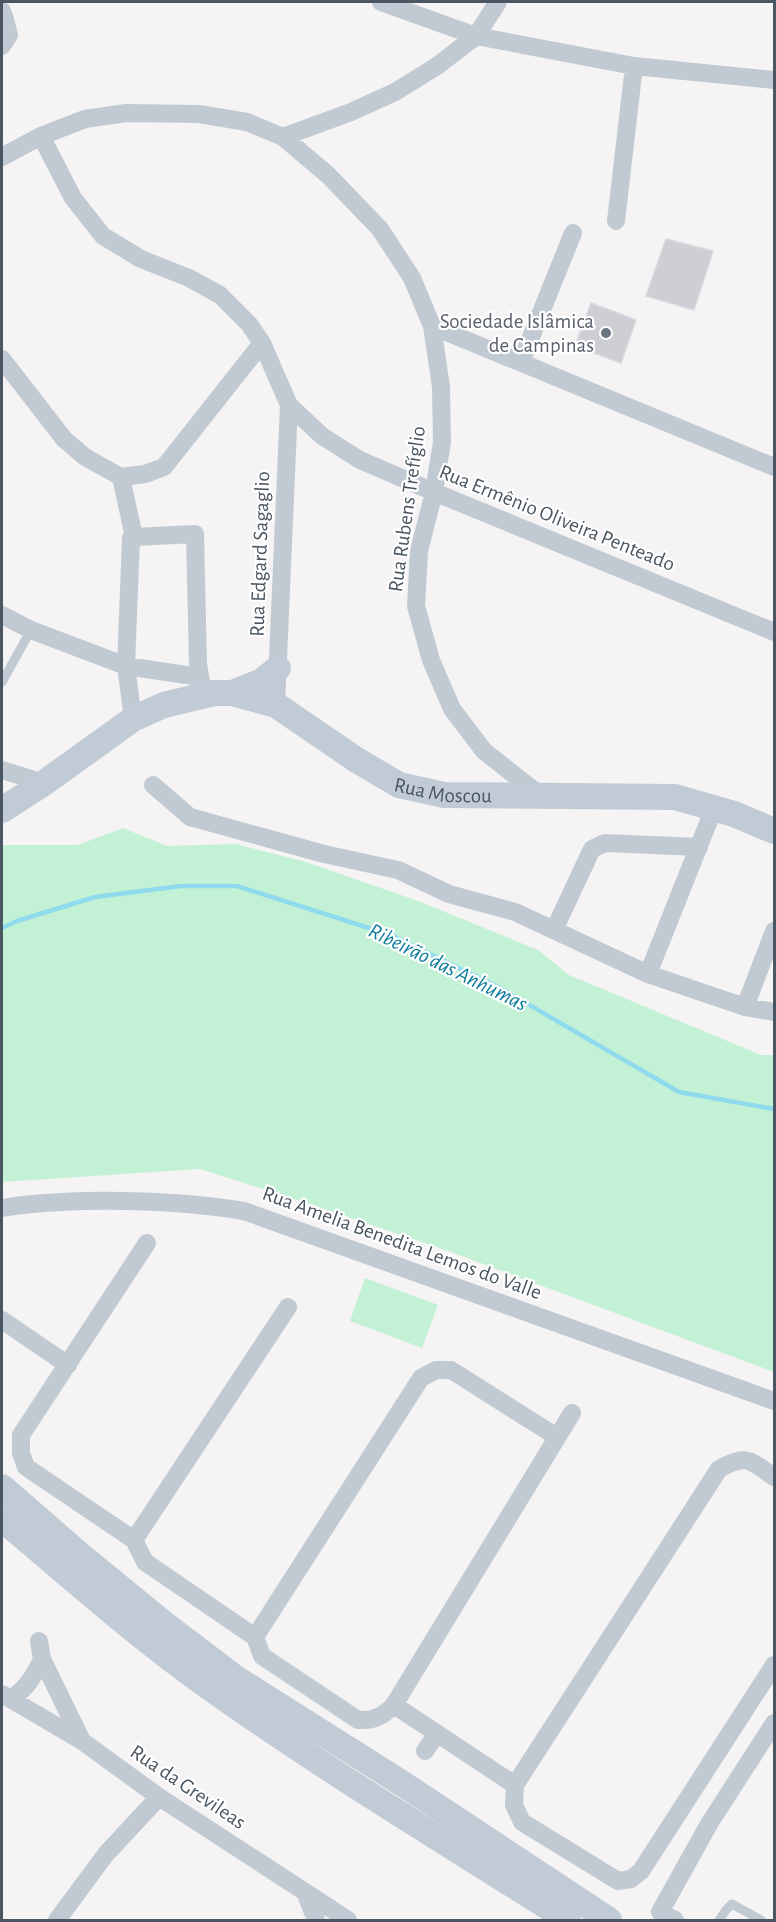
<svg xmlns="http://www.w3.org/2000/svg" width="776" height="1922" font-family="'Alegreya Sans',sans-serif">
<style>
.green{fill:#c3f1d5}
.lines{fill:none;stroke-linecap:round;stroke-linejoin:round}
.stream{stroke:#90daee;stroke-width:4.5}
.building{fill:#cdcfd5;stroke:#d7d9de;stroke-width:1.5}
.lane{stroke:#c1cad2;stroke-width:9}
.street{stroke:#c1cad2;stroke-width:18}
.secondary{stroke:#c1cbd6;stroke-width:26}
.worship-dot{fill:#6b7280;stroke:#fff;stroke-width:2}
.labels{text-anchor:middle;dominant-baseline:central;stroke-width:4.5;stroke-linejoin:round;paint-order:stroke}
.worship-label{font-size:21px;fill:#5b616d;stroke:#fff;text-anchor:end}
.street-label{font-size:21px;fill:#4a5661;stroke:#fff}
.water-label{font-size:22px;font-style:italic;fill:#0c7c9b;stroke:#fff}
</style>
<rect width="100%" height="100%" fill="#f5f3f3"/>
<!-- green -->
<path class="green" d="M123,828L167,846L236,844L306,862L418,901L538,950L569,975L761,1055H774V1372L451,1252L313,1205L200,1169L2,1182V847L4,845H78Z
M365,1278L438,1305L422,1348L350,1321Z"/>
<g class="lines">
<!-- stream -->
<path class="stream" d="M2,928L17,921L95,897L181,886H237L391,935L502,989L679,1092L774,1109"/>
</g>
<!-- building -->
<path class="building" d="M666,239L713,251L694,310L646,296Z
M591,303L636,320L621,363L575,346Z"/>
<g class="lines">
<!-- lane -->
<path class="lane" d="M2,682L31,630
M719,1920L726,1910L732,1904L761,1920"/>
<!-- street -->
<path class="street" d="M381,2L476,36L634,66L774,80
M2,11L4,16L9,35L2,46
M41,136L73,198L103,236L141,259L189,278L220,295L249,324L262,343L289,405L322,436L360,460L434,492L774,632
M283,137L351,112L395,92L437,66L476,36L498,2
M2,157L41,136L85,119L126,113L199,114L247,122L283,137L328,175L380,229L412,278L432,326L441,387L442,442L434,492L419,551L416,606L431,660L452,709L484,751L541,796
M616,221L634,66
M432,326L774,467
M2,359L64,439L85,457L121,477L145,474L164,467L262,343
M521,362L573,233
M121,477L134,537
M134,537L195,534L198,664L202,687
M2,615L31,630L126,666L200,677
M276,705L289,405
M133,719L126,666L131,538L134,537
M2,770L44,783
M153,785L190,817L324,854L398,870L449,894L515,912L648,974L745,1007L774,1012
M554,930L592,849L605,843L699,847
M648,974L714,808
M745,1007L774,931
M2,1208C29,1203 56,1202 84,1201C140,1200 189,1202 244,1211L774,1401
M147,1243L21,1435V1453L26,1467L134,1540L145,1562L255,1637
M2,1320L68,1365
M557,1437L451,1370H436L421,1378L255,1637L262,1656L358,1720C374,1721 383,1716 394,1705L572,1413
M774,1477C751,1461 747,1453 719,1469L515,1785L514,1805L522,1822L618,1881L631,1879L641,1871L774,1665
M134,1540L288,1307
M39,1641L42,1659L82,1741
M2,1694L82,1741L159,1797L348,1920
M12,1698C27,1688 34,1676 42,1659
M394,1705L515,1785
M425,1751L437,1733
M305,1892L316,1920
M57,1920L106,1854L159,1797
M675,1920L660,1912L709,1824L774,1723"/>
<!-- secondary -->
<g class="secondary">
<path d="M232,693L262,681L278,668"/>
<path id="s1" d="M2,810L44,783L133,719L164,705L214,693H232L276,705L355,759L399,785L444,795L675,797L734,814L774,831"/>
<path d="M2,1487L79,1554L162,1622L237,1679L403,1784L609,1920"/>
<path d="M2,1519C65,1572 128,1628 195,1677C315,1764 443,1840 568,1920"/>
</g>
</g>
<!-- markers -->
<circle class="worship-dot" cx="606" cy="333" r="6"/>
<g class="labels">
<!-- worship labels -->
<g class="worship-label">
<text x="594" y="321">Sociedade Islâmica<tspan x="594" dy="24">de Campinas</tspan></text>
</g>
<!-- street labels -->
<g class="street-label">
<text transform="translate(407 509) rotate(-82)">Rua Rubens Trefíglio</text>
<text transform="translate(557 518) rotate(22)">Rua Ermênio Oliveira Penteado</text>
<text transform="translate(260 554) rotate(-88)">Rua Edgard Sagaglio</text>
<text stroke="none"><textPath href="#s1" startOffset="500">Rua Moscou</textPath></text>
<text transform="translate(402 1243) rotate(20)">Rua Amelia Benedita Lemos do Valle</text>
<text transform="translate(188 1787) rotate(34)">Rua da Grevileas</text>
</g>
<!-- water labels -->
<g class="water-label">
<text transform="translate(448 967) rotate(26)">Ribeirão das Anhumas</text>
</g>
</g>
<!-- border -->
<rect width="776" height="1922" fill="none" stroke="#4a5661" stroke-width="6"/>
</svg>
